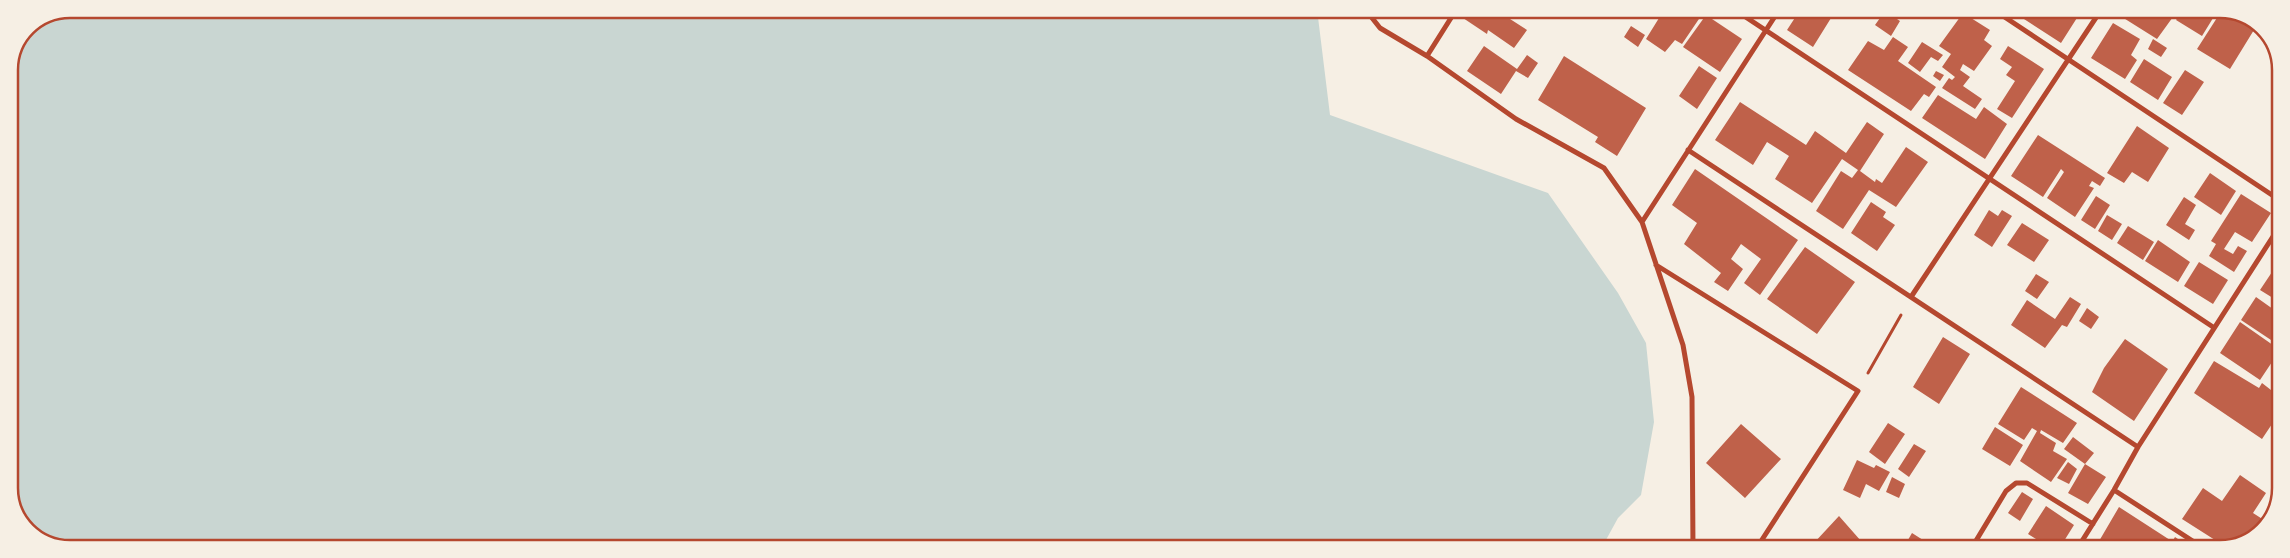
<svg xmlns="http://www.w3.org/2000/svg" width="2290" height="558" font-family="Jost,sans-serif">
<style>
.water{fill:#c9d6d2}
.building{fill:#bf614a}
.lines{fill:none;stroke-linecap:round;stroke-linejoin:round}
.path{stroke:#b5482f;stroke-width:3}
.minor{stroke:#b5482f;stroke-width:5}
.rim{fill:none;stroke:#b5482f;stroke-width:2.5}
</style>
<rect width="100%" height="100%" fill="#f6efe4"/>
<!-- water -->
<path class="water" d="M70,9H1317L1330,115L1548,193L1618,293L1646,343L1654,422L1641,495L1618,518L1601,549L58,548L24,529L9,496V70L27,26Z"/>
<!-- building -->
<path class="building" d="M1469,10H1496L1527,30L1514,48L1488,30L1487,34L1463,18Z
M1527,10H1545L1539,19L1526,11Z
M1645,10H1660L1655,16Z
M1664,10H1698L1703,13L1682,44L1675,40L1665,52L1646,39Z
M1800,10H1836L1813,47L1787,30Z
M1850,10H1864L1860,16Z
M2010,10H2082L2061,43Z
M2116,10H2178L2157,39L2114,12Z
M2183,10H2218L2202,36L2176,20Z
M2222,10H2232L2257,25L2230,69L2197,49Z
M1885,11L1900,21L1891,36L1875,25Z
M1963,13L1990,30L1984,40L1992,46L1974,71L1963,64L1960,70L1970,77L1963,86L1982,99L1975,109L1942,88L1949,78L1952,80L1955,77L1942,67L1951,54L1939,46Z
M1706,15L1742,39L1720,72L1683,47Z
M2113,23L2140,39L2131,55L2137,60L2125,79L2091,58Z
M1631,26L1645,35L1638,47L1624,37Z
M1893,37L1908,47L1898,61L1936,87L1929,97L1924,94L1911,111L1848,70L1868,41L1884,50Z
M2153,39L2167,48L2161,57L2148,49Z
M1922,42L1943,55L1938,61L1931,57L1920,72L1908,63Z
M1484,46L1517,69L1527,55L1538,63L1528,78L1516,71L1501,94L1467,71Z
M2008,46L2044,69L2012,118L1997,109L2015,81L2006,75L2012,67L2000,59Z
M1564,56L1646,108L1617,156L1595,142L1598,137L1538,100Z
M2144,59L2172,77L2158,100L2130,82Z
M1699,66L1717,78L1697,109L1679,96Z
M2185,70L2204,82L2182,115L2163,103Z
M1936,71L1944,75L1940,81L1933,76Z
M1938,95L1976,119L1984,107L2007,124L1985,159L1922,118Z
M1740,102L1806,145L1815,131L1846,153L1867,122L1884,134L1860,171L1875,182L1876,179L1882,183L1906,147L1928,162L1896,207L1869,190L1843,229L1816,211L1841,171L1852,178L1858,170L1842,159L1812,203L1775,179L1789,156L1767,142L1753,165L1715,140Z
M2137,126L2169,148L2148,182L2132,172L2124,183L2107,173Z
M2038,135L2105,178L2100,186L2092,181L2089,186L2094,188L2075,217L2047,198L2064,172L2061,169L2043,197L2011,176Z
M1695,169L1798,240L1760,295L1744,283L1761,259L1741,244L1731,259L1743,269L1728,291L1714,282L1721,273L1684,244L1697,223L1672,205Z
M2210,173L2236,191L2221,215L2194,197Z
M2241,194L2271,213L2252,242L2235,232L2224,249L2233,254L2238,246L2247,251L2234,272L2209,256L2216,244L2211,241Z
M2096,196L2110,205L2095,229L2081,220Z
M2184,197L2196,205L2185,224L2195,230L2189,240L2166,225Z
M1871,202L1886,212L1883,217L1895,225L1877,251L1851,233Z
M1989,210L1998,216L2002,210L2012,216L1992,247L1974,235Z
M2107,215L2122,224L2112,240L2098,231Z
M2022,223L2049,240L2034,262L2007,245Z
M2128,226L2154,242L2143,260L2117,243Z
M2158,240L2190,262L2178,282L2145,261Z
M1805,247L1855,282L1817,334L1767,299Z
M2199,262L2228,280L2213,304L2184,286Z
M2278,263L2281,265V303L2260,290Z
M2036,274L2049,282L2037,299L2025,291Z
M2070,297L2081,304L2067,327L2062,325L2045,348L2011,325L2027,300L2055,319Z
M2256,297L2280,314V346L2241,320Z
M2087,308L2099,317L2091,329L2079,321Z
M2240,322L2280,350L2260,380L2220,353Z
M1943,337L1970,354L1939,404L1913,387Z
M2125,339L2168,369L2134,421L2092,392L2104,368Z
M2214,361L2259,388L2262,383L2280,397V412L2262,439L2194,393Z
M2021,387L2077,423L2063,443L2041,430L2040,433L2056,443L2053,451L2067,459L2051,482L2020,461L2037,431L2032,428L2024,440L1998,424Z
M1888,423L1905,434L1885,464L1869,452Z
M1741,424L1781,459L1745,498L1706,463Z
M1995,427L2023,445L2010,466L1982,449Z
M2073,437L2094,453L2085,464L2064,449Z
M1914,444L1926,451L1909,477L1898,469Z
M1857,460L1874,468L1876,465L1890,472L1879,491L1866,484L1860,498L1843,490Z
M2068,462L2077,469L2069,484L2057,478Z
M2085,464L2106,477L2088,504L2068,493Z
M2280,467V481L2273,475Z
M2240,475L2266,493L2253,513L2267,522L2258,536L2226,547L2182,519L2203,488L2222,501Z
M1892,477L1905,484L1899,498L1886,492Z
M2022,492L2033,499L2020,521L2008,513Z
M2046,506L2074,525L2059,549H2052L2028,534Z
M2119,507L2170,540L2164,549L2095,548Z
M1839,516L1861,541L1853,549H1817L1813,544Z
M1912,533L1934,547L1939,540L1953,549H1912L1905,545Z
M2175,537L2193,549H2168Z
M1864,541L1876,549H1858Z"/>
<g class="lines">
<!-- path -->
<path class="path" d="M1868,373L1901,315"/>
<!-- minor -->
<path class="minor" d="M1365,9L1380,28L1427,56L1516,119L1604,168L1642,222L1683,345L1692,397L1693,549
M1735,10L2213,327
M1994,10L2281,201
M1427,56L1456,10
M1688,150L2138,447
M1642,222L1779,10
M1656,265L1858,391L1756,549
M1911,297L2101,10
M2114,490L2205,549
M1971,549L2006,491L2016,483H2027L2093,524
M2077,549L2114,490L2138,447L2281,224"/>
</g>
<!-- crop -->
<path d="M0 0H2290V558H0ZM70 18H2220A52 52 0 0 1 2272 70V488A52 52 0 0 1 2220 540H70A52 52 0 0 1 18 488V70A52 52 0 0 1 70 18Z" fill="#f6efe4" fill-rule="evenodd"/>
<path class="rim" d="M70 18H2220A52 52 0 0 1 2272 70V488A52 52 0 0 1 2220 540H70A52 52 0 0 1 18 488V70A52 52 0 0 1 70 18Z"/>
</svg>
